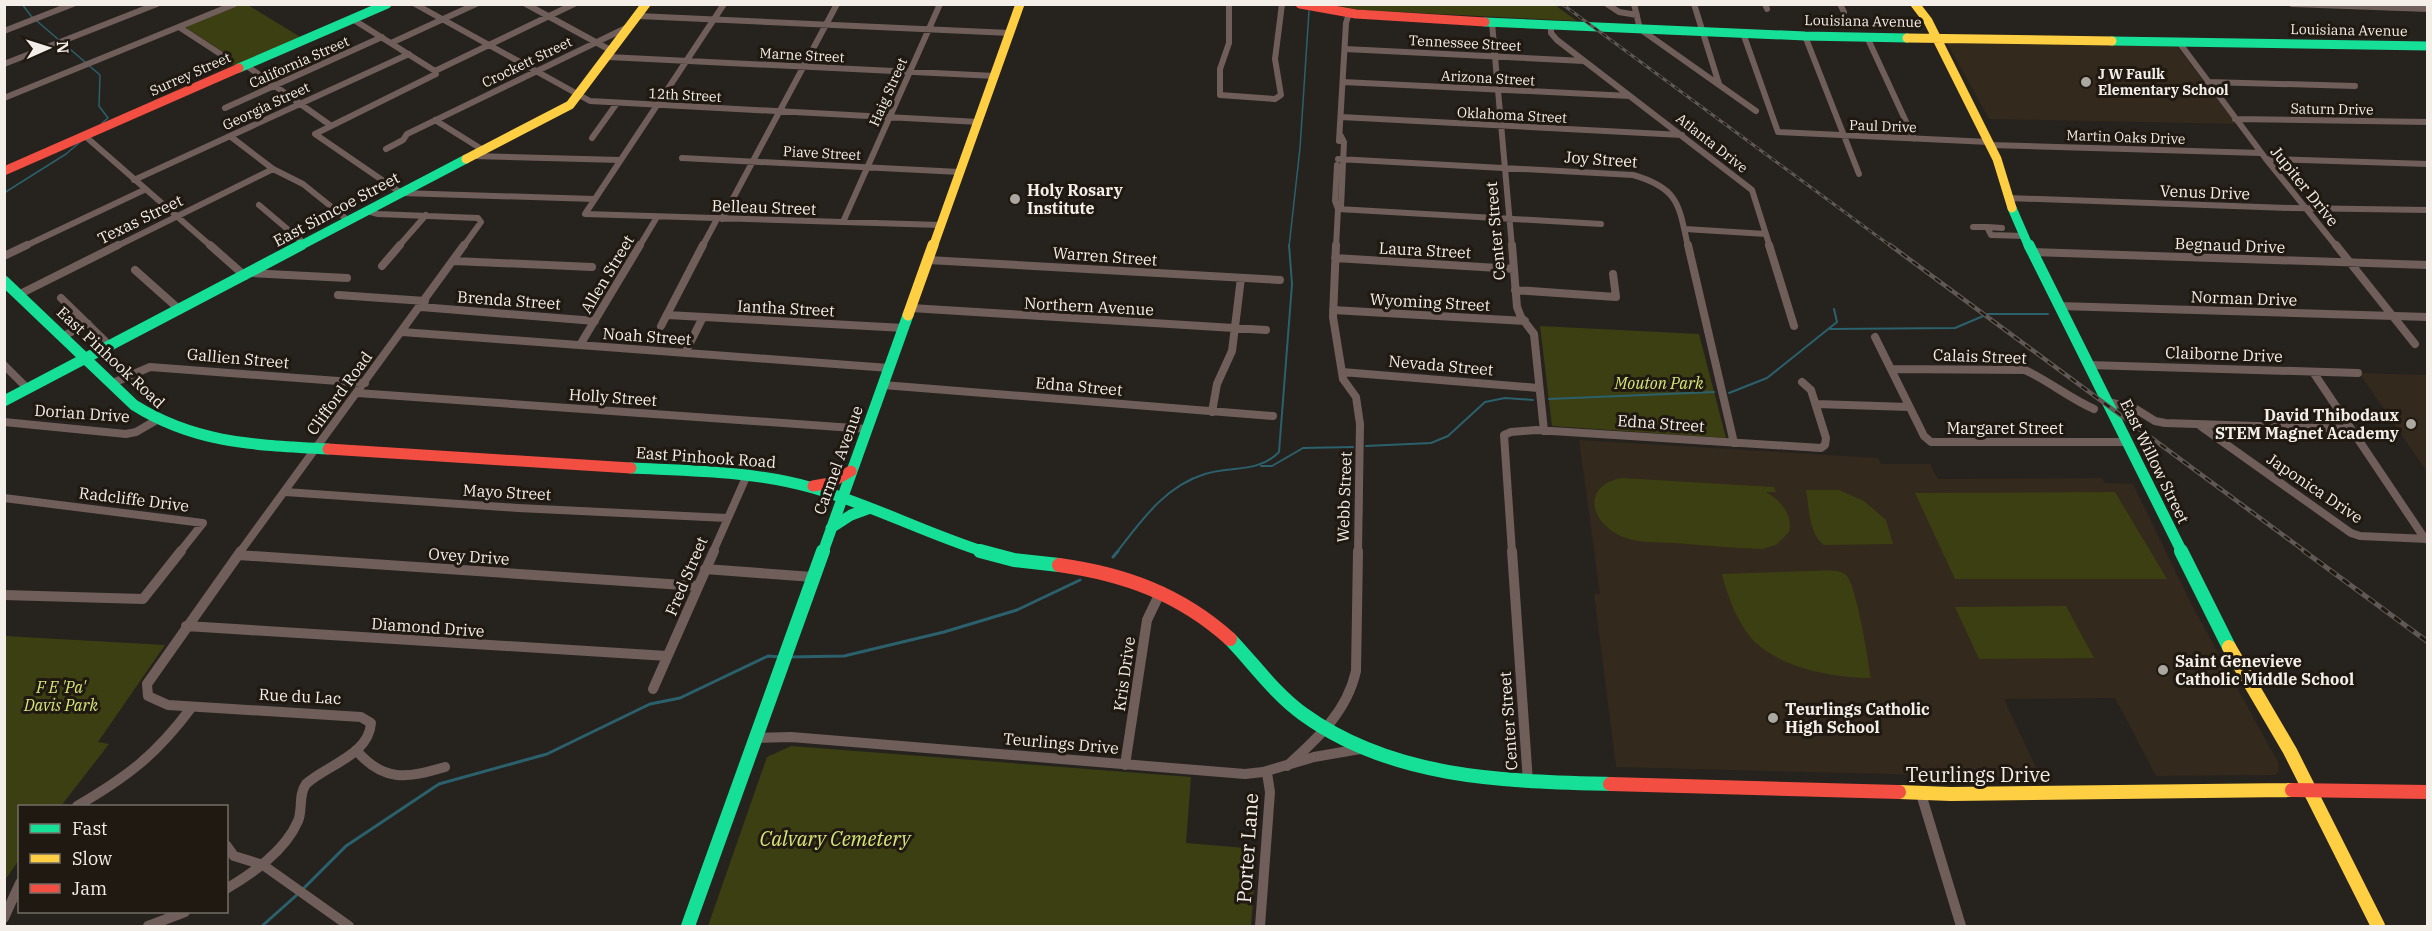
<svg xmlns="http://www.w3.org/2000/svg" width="2432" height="931" font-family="'IBM Plex Serif',serif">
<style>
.built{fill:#33291c}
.green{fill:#3c3f12}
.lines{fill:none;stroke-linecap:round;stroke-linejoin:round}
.stream-far2{stroke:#2b616c;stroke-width:1.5}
.stream-far1{stroke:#2b616c;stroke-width:2}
.stream{stroke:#2b616c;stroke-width:3}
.street-far2{stroke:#705e5b;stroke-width:6}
.street-far1{stroke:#705e5b;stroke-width:8}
.street{stroke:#705e5b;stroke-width:10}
.fast-far2{stroke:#16e098;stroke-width:9}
.fast-far1{stroke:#16e098;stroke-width:11}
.fast{stroke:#16e098;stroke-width:14}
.slow-far2{stroke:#ffcf43;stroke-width:9}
.slow-far1{stroke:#ffcf43;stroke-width:11}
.slow{stroke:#ffcf43;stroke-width:14}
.jam-far2{stroke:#f24e42;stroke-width:9}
.jam-far1{stroke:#f24e42;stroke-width:11}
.jam{stroke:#f24e42;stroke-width:14}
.rail-far2-casing{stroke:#605854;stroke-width:3}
.rail-far1-casing{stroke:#605854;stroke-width:4.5}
.rail-casing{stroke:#605854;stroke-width:5}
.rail-far2{stroke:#201911;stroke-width:1.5;stroke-dasharray:5;stroke-linecap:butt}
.rail-far1{stroke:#201911;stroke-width:2;stroke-dasharray:7;stroke-linecap:butt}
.rail{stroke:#201911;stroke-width:3;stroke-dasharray:8;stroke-linecap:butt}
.poi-dot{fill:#aba7a1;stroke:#201911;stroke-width:2}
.labels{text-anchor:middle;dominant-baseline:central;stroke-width:6;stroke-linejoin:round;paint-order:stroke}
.far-street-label{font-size:14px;fill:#f3eee8;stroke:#201911}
.far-poi-label{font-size:14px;font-weight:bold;fill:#f3eee8;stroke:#201911;text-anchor:start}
.street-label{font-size:16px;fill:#f3eee8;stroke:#201911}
.poi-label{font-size:16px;font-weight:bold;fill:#f3eee8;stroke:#201911;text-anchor:start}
.park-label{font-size:16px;font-style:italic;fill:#d8e678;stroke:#201911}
.near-street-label{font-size:20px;fill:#f3eee8;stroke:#201911}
.near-park-label{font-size:20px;font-style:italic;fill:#d8e678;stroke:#201911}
</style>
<rect width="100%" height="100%" fill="#26221e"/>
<!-- built -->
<path class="built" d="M1946,41L2176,45L2236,124L1989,119Z
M2359,373L2427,375V472Z
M1579,440L1878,458L1881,464H1930L1938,479L2102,478L2105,483L2133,484L2193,607L2278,762L2279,771L2275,775L2156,776L2115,698L2004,699L2041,778L1616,767L1594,594H1600Z"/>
<!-- green -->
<path class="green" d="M241,5H248L302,38L236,67L220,56L225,53L185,27Z
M1334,5H1555L1577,21L1361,10Z
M1540,326L1699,334L1726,438L1552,426Z
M1621,478L1774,487L1776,492H1766C1781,501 1793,514 1789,532L1776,545L1762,549C1732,548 1703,545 1674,543C1657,542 1638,543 1623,537C1591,524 1580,487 1621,478Z
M1806,490H1839L1864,501L1886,520L1893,544L1824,545C1809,535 1809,507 1806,490Z
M2115,492L2167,579H1955L1915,493Z
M1811,571C1821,571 1841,568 1847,576C1857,589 1868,659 1871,678C1833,677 1788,670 1757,644C1740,629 1727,596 1722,574Z
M2066,606L2094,658L1979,659L1955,607Z
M5,636L165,645L98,742L109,744L61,806H20L19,860L5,880Z
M791,746L1191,777L1186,843L1257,849L1251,926H708L767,757Z"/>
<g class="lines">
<!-- stream-far2 -->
<path class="stream-far2" d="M22,4L31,16L59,40
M63,43L100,75L99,106L108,118L102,123
M4,193L66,154L80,142
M1289,247L1300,148L1309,11"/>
<!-- stream-far1 -->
<path class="stream-far1" d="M1830,329L1955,328L1988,314H2048
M1729,393L1767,378L1837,322L1834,309
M1549,399L1714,392
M1366,446L1431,443L1448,436L1485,402L1505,398L1533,400
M1261,466H1272L1303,448L1353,447
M1117,552C1141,521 1165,486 1205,474C1231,466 1259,473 1279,452L1292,284L1289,245"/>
<!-- stream -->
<path class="stream" d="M1113,557L1118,551
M789,657L844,656L944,632L1017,610L1080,580
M303,889L346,846L439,784L547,754L650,704L680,698L768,656L781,657
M262,926L299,893"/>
<!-- street-far2 -->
<path class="street-far2" d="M415,4L590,101L979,122
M526,4L612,51
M724,4L585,214L940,225
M1229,4V43L1220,69V95L1275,99L1281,95L1275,59L1282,4
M1607,4L1619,12L1637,15
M1634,4L1640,29L1756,111
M1694,4L1719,84
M1765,4L1767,9
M1840,4L1844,12
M2292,4L2428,9
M638,16L1010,33
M354,20L435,71L436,74L315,134L401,193L594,199
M1492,23L1512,247
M1551,26V33L1557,40L1752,190L1770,247
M179,27L222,55
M4,31L73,4
M1743,33L1778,132L1989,142
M1805,36L1859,174
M1867,37L1914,139
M2178,41L2266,159L2337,247
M391,43L476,4
M1345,49L1584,61
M608,57L995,76
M4,64L157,4
M247,66L330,125
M435,71L574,4
M1343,82L1630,96
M2208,82L2355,86
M4,98L235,4
M225,108L382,37
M1341,117L1682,135
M2235,119L2428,122
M435,120L483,150
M85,136L212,247
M230,136L273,169L303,184L349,221
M592,138L617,103
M1339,141L1346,23L1349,13
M1990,145L2261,153
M386,149L403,140L407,134L630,26
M473,156L620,160
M682,158L960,172
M1338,159L1633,175C1679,188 1679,205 1688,247
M2266,159L2428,164
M1337,165L1335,201L1338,209
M134,180L409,54
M2008,198L2291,208L2428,210
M259,205L305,244
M1338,209L1601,224
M367,211L378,214L478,218L481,222L463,247
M722,219L837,4
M843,222L940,4
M1973,227H1987
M2002,228L1987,227L1991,235L2024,236
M1685,229L1766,234
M23,247L144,190
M115,247L273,169
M398,247L426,215
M639,247L657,217
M702,247L717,219
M1336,247L1338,209L1341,207L1344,142L1341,136"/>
<!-- street-far1 -->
<path class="street-far1" d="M210,245L245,276
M1336,245L1333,317L1343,379L1356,397L1360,424L1358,552
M1512,245L1517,307L1521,317L1534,334L1544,431
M1688,245L1734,443
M1769,245L1794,326
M2336,245L2415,344
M2032,252L2428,265
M4,256L27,245
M1335,258L1514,269
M928,260L1280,280
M454,261L592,267
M382,266L400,245
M135,270L180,310
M251,273L347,278
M1515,290L1616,297L1613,274
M20,294L118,245
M338,295L425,301
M61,298L105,341
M2059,306L2428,317
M421,307L595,321
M911,308L1266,330
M1333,310L1525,321
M667,315L904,328
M661,326L703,245
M402,332L889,368
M63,336L88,324
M1875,337L1924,436L1931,442H2127
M580,345L640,245
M685,353L703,317
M4,365L28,389
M2089,365L2358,373
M1891,369L2025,370C2049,381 2069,398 2094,409
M1342,372L1538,388
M2313,372L2425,539
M113,383L150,367L365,383
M883,385L1273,416
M357,393L867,429
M2108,402L2134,408L2155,421L2165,423L2351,429
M1816,404L1909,407
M1212,412L1217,384L1232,351L1241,278
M4,422L126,434L136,432L155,421
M2199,425L2351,533L2360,536L2428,539
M285,492L518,508L727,518
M4,498L203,523L180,552
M240,552L464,245
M713,552L747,475
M1512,552L1504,435L1511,432L1536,430L1821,448L1825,445L1826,438L1811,390L1802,382"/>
<!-- street -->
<path class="street" d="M1512,551L1528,782
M238,555L698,586
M705,569L813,577
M4,595L143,599L181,551
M186,626L667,656
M653,689L714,551
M756,738L791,737L1245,774L1263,772L1314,757L1360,749
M356,750C384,783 407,778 445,767
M1125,765L1147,620L1161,591
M1287,766C1317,739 1347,712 1356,671L1358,551
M1921,794L1961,926
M77,806C127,777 156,755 191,708
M226,845L234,856L263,865L349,926
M226,889C253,873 285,851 298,821C303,809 298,795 306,784C327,765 369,755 371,723L361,717L168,705L148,696L147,684L241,551
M4,918L20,883
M148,926L185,912
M1260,926L1270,792L1267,773"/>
<!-- fast-far2 -->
<path class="fast-far2" d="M1485,22L1805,36L1907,38
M2112,41L2428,46
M239,68L387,4
M2012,208L2029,247
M298,247L466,159"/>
<!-- fast-far1 -->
<path class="fast-far1" d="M2029,245L2182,552
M4,281L134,405C196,444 257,445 328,449
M4,401L301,245
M631,468C692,471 754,471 813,488C872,505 927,534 985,552
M831,528L851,515L870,508
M823,552L908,315"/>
<!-- fast -->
<path class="fast" d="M980,551L1014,560L1059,565
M2181,551L2229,647
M1230,639C1254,664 1275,694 1303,714C1393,779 1503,781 1610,784
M688,926L823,551"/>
<!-- slow-far2 -->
<path class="slow-far2" d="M1915,4L1928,21L1997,159L2012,208
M1907,38L2112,41
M466,159L570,105L646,4
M933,247L1020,4"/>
<!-- slow-far1 -->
<path class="slow-far1" d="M908,315L933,245"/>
<!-- slow -->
<path class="slow" d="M2229,647L2290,751L2378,926
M1899,792L1951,794L2292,790"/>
<!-- jam-far2 -->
<path class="jam-far2" d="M1300,4L1356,14L1485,22
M4,171L239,68"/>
<!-- jam-far1 -->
<path class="jam-far1" d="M328,449L631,468
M813,486L830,483L851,471"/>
<!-- jam -->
<path class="jam" d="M1059,565C1124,574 1180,594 1230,639
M1610,784L1899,792
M2292,790L2428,792"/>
<!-- rail-far2 casing -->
<g class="rail-far2-casing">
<path id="rail-far2" d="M1562,4L1892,247"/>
</g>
<!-- rail-far1 casing -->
<g class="rail-far1-casing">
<path id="rail-far1" d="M1890,245L2306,552"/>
</g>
<!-- rail casing -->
<g class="rail-casing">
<path id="rail" d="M2304,551L2428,642"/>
</g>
<!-- rail-far2 -->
<use href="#rail-far2" class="rail-far2"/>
<!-- rail-far1 -->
<use href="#rail-far1" class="rail-far1"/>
<!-- rail -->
<use href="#rail" class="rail"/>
</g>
<!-- markers -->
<g class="poi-dot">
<circle cx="2086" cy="82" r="6"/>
<circle cx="1015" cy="199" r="6"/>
<circle cx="2411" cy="424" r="6"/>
<circle cx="2163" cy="670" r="6"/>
<circle cx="1773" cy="718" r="6"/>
</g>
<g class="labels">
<!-- far-street labels -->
<g class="far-street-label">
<text transform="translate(1863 21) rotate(1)">Louisiana Avenue</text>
<text transform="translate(2349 30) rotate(1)">Louisiana Avenue</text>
<text transform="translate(1465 43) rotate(3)">Tennessee Street</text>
<text transform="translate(802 55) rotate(3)">Marne Street</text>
<text transform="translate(299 62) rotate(-24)">California Street</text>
<text transform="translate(527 62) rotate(-26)">Crockett Street</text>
<text transform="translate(190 74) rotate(-24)">Surrey Street</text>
<text transform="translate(1488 78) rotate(3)">Arizona Street</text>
<text transform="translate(888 92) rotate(-66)">Haig Street</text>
<text transform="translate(685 95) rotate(3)">12th Street</text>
<text transform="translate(266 106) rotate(-25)">Georgia Street</text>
<text transform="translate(2332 109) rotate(1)">Saturn Drive</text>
<text transform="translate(1512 115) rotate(3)">Oklahoma Street</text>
<text transform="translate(1883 126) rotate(2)">Paul Drive</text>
<text transform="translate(2126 137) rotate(2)">Martin Oaks Drive</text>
<text transform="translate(1712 143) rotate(38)">Atlanta Drive</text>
<text transform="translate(822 153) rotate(3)">Piave Street</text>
</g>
<!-- far-poi labels -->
<g class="far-poi-label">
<text x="2098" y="74">J W Faulk<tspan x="2098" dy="16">Elementary School</tspan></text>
</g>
<!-- street labels -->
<g class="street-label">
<text transform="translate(1601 159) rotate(4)">Joy Street</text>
<text transform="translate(2305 186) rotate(51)">Jupiter Drive</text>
<text transform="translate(2205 192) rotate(2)">Venus Drive</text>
<text transform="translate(764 207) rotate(2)">Belleau Street</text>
<text transform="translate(336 209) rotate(-28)">East Simcoe Street</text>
<text transform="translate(140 219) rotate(-26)">Texas Street</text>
<text transform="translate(1495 231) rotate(-95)">Center Street</text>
<text transform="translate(2230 245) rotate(2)">Begnaud Drive</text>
<text transform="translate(1425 250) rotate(3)">Laura Street</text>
<text transform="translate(1105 256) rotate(4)">Warren Street</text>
<text transform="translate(607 274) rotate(-59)">Allen Street</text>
<text transform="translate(2244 298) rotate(2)">Norman Drive</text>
<text transform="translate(509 300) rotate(4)">Brenda Street</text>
<text transform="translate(1430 302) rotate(3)">Wyoming Street</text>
<text transform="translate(1089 306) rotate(3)">Northern Avenue</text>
<text transform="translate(786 308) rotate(3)">Iantha Street</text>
<text transform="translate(647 336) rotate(4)">Noah Street</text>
<text transform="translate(2224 354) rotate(2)">Claiborne Drive</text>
<text transform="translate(1980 356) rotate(2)">Calais Street</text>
<text transform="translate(111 357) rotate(43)">East Pinhook Road</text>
<text transform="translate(238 358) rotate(5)">Gallien Street</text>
<text transform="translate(1441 365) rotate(5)">Nevada Street</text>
<text transform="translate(1079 386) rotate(5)">Edna Street</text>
<text transform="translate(339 393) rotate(-54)">Clifford Road</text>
<text transform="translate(613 397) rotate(4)">Holly Street</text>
<text transform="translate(82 413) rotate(4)">Dorian Drive</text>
<text transform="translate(1661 423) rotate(4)">Edna Street</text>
<text x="2005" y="428">Margaret Street</text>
<text transform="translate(706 457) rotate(4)">East Pinhook Road</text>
<text transform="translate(838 460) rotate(-70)">Carmel Avenue</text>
<text transform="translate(2155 461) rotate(64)">East Willow Street</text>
<text transform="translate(2315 488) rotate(34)">Japonica Drive</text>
<text transform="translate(507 492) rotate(3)">Mayo Street</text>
<text transform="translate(1344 497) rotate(-88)">Webb Street</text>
<text transform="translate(134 499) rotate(7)">Radcliffe Drive</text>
<text transform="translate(469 556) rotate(4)">Ovey Drive</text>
<text transform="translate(686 576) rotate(-67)">Fred Street</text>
<text transform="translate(428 627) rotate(4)">Diamond Drive</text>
<text transform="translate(1124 674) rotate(-82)">Kris Drive</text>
<text transform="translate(300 696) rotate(3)">Rue du Lac</text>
<text transform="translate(1508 721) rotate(-94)">Center Street</text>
<text transform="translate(1061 743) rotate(5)">Teurlings Drive</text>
</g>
<!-- poi labels -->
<g class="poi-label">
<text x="1027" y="190">Holy Rosary<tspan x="1027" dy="18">Institute</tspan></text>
<text x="2399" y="415" text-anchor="end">David Thibodaux<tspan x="2399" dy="18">STEM Magnet Academy</tspan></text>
<text x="2175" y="661">Saint Genevieve<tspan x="2175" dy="18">Catholic Middle School</tspan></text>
<text x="1785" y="709">Teurlings Catholic<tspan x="1785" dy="18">High School</tspan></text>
</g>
<!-- park labels -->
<g class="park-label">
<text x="1659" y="383">Mouton Park</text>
<text x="61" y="687">F E 'Pa'<tspan x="61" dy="18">Davis Park</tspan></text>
</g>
<!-- near-street labels -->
<g class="near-street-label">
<text x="1978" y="774">Teurlings Drive</text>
<text transform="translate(1247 848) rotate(-86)">Porter Lane</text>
</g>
<!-- near-park labels -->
<g class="near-park-label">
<text x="835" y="838">Calvary Cemetery</text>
</g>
</g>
<!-- border -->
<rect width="2432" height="931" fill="none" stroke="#f3eee8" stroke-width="12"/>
<!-- legend -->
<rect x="18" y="805" width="210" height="108" fill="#201911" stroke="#746e67" stroke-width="1.5"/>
<rect x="30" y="824" width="30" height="9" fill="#16e098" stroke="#746e67" stroke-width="1.5"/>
<text x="72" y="835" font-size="18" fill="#f3eee8">Fast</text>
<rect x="30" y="854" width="30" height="9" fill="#ffcf43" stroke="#746e67" stroke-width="1.5"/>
<text x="72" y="865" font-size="18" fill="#f3eee8">Slow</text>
<rect x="30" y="884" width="30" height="9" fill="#f24e42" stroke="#746e67" stroke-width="1.5"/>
<text x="72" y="895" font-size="18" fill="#f3eee8">Jam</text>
<!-- north arrow -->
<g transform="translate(48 48) rotate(87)" stroke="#201911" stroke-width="4.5" paint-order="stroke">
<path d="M0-4.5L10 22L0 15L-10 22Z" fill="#f3eee8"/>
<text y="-9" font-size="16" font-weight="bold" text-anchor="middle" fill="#f3eee8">N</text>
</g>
</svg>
